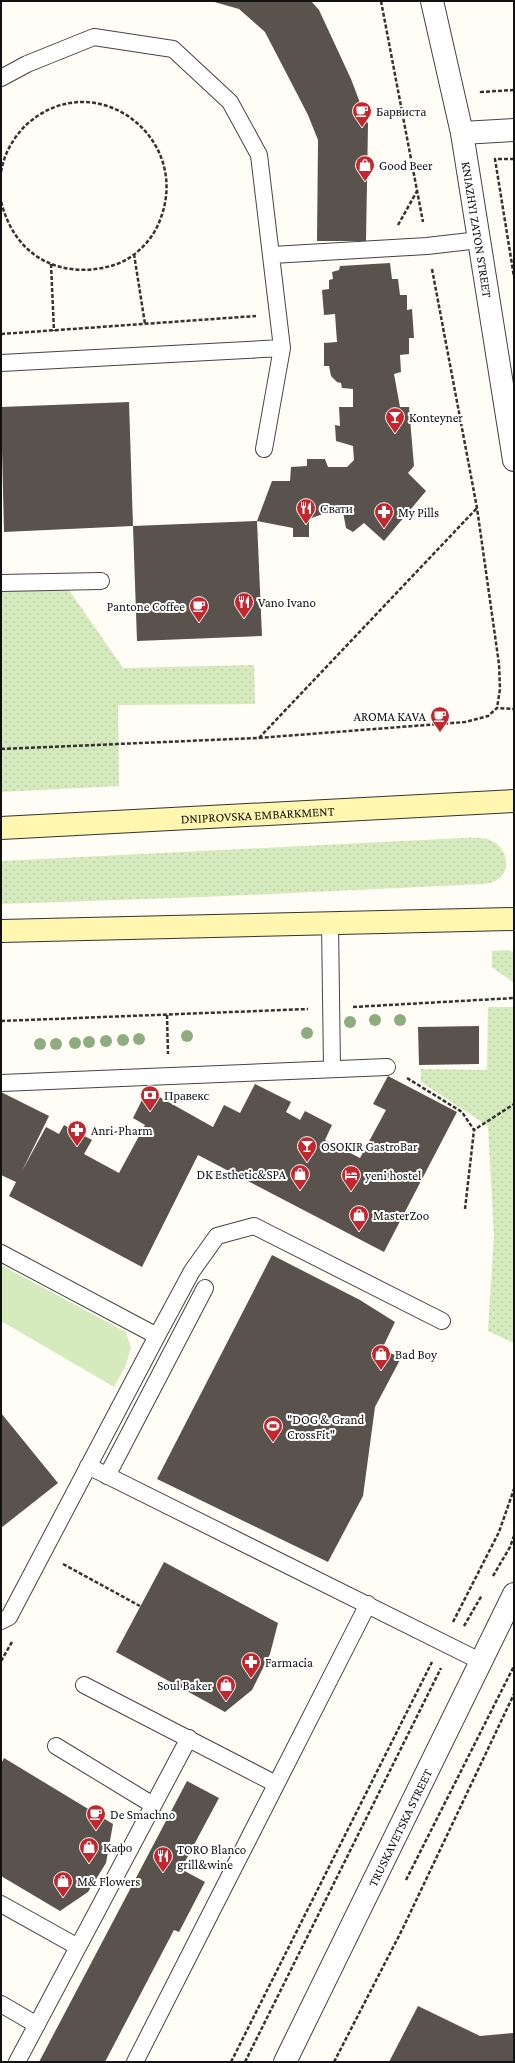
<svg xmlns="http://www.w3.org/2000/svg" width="515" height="2063" font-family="'Crimson Pro',serif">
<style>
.grass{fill:url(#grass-dots)}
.park{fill:#d5ebbd}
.building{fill:#5a524d}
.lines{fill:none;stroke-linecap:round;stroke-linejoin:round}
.lane-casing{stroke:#444;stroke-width:18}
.street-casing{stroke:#444;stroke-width:24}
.secondary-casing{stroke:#333;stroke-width:24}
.path{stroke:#333;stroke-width:2.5;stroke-dasharray:4 2;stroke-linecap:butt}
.lane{stroke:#fff;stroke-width:16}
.street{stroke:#fff;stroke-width:22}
.secondary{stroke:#fff6b0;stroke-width:22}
.tree{fill:#8dad7f}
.labels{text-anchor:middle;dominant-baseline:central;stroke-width:4;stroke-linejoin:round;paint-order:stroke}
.poi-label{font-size:13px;fill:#111;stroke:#fff;text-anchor:start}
.street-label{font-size:13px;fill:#111;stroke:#fff}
</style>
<defs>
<pattern id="grass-dots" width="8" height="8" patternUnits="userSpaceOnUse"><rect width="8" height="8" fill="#d5ebbd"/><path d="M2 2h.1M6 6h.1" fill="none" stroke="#b6c8a1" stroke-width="1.8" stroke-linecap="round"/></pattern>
</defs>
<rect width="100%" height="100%" fill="#fffdf5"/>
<!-- grass -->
<path class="grass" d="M69,590L123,668L254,665L255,704L118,705L119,786L1,792V591Z
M462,838C470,838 482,837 490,840C509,847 514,877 490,883C482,885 471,884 462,885L203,897L1,904V861Z
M507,950L514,952V983L492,967V951Z
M488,1007H514V1343L488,1331L494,1236L488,1126L421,1082V1069L487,1070Z"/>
<!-- park -->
<path class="park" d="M1,1265L126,1332L131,1348L126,1365L114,1387L1,1321Z"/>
<!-- building -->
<path class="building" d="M211,1H311L319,10L351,79L368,124L366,241H317L318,140L308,115L265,32L239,9Z
M390,263L392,279H398L400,295H407V310L412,309L414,338H409V354L400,355L401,372L394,374L400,407H409L414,466L408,473L426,491L384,541L364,523L353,532L346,528L343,512L331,511L309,519V537H293V528L257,521L272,481H290L291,467L307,466V459H325L328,467H347L354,460L353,446L336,441L335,425L340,426L339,407H353V389L342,388L341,383L337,382L331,376L329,366H324V343L337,342L335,314L324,315L322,290L329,289V280L333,279L332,272L339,270L340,266Z
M129,402L133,526L4,532L1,407Z
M257,521L262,636L137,641L133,526Z
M479,1026V1064L419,1065L418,1027Z
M388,1076L457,1112L384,1252L198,1155L142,1267L9,1196L16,1182L1,1175V1092L49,1116L22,1171L46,1127L59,1134L64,1125L92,1140L84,1154L119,1173L145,1125L133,1118L147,1090L213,1127L224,1105L240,1113L255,1084L291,1102L286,1112L300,1120L305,1111L332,1125L325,1140L360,1158L386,1110L373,1104Z
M272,1255L360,1300L395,1322L382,1349L401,1358L375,1407L363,1496L328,1562L157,1479Z
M1,1413L58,1483L1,1528Z
M164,1562L278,1623L270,1654L252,1690L225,1712L116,1652Z
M4,1758L113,1824L106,1863L88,1892L60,1911L1,1876V1764Z
M187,1781L219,1798L181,1869L205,1882L179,1932L174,1930L105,2062H39Z
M418,2006L480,2036L514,2033V2062H389Z"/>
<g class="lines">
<!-- lane casing -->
<g class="lane-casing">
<path id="lane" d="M1,78L27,64L94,37L173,49L230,102L259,155L282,348L1,363
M272,255L427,246L479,240
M264,449L282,348
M1,583L101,581
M330,922L332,1069
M1,1083L387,1067
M1,1253L157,1336L192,1271L217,1236L254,1226L442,1321
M88,1466L482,1662
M107,1476L205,1288
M1,1621L9,1617L157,1336
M84,1685L276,1784
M56,1746L153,1805
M1,1904L78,1947
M1,2004L37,2025
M17,2062L189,1738
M135,2062L368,1604"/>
</g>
<!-- street casing -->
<g class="street-casing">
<g id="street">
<path id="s1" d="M432,1L462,133L514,460"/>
<path d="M462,133L514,130"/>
<path id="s2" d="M285,2062L514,1594"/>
</g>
</g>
<!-- secondary casing -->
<g class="secondary-casing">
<g id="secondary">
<path id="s3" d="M1,828L514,801"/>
<path d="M1,931L514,919"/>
</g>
</g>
<!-- path -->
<path class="path" d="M381,1L423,222
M481,91V92L514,90
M514,159H495L514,277
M1,172C4,154 13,138 26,125C94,63 193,137 160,220C153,240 134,259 114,265C60,281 14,256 1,201
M398,225L417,191
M134,254L145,324
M51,264L54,331
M432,269L477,508L499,664L500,689L497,708
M1,334L256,316
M259,738L477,508
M1,749L258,738L465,722L488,716L497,708L514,709
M353,1007L514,998
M167,1015L168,1054
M1,1021L308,1009
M407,1078L462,1112L474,1130L514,1104
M465,1209L474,1130
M63,1564L140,1606
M493,1576L510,1547L514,1536
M453,1622L499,1532L514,1489
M464,1626L482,1595
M1,1661L12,1642
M406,1880L514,1666
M231,2062L432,1662
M245,2062L441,1668
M334,2062L403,1928L514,1694"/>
<!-- lane -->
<use href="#lane" class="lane"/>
<!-- street -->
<use href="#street" class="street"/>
<!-- secondary -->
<use href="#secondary" class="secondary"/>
</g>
<!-- trees -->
<g class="tree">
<circle cx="375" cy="1020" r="6"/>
<circle cx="400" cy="1020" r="6"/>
<circle cx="350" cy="1022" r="6"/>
<circle cx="307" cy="1033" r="6"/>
<circle cx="187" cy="1036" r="6"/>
<circle cx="139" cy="1039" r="6"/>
<circle cx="123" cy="1040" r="6"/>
<circle cx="106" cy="1041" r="6"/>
<circle cx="89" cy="1042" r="6"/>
<circle cx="75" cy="1043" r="6"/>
<circle cx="40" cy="1044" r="6"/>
<circle cx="56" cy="1044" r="6"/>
</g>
<!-- icons -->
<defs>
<g id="cafe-pin" transform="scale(1)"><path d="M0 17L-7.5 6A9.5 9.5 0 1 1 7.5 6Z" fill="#c4262e" stroke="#fff"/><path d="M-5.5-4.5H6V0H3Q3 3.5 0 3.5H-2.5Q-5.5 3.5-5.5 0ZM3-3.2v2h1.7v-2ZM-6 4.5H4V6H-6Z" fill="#fff"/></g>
<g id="shop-pin" transform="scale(1)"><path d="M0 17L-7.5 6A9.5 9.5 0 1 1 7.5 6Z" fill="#c4262e" stroke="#fff"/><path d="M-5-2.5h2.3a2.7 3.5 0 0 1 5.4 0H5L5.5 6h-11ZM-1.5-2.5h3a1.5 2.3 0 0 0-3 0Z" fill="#fff"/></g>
<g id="bar-pin" transform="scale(1)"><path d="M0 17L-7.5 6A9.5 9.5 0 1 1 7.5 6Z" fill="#c4262e" stroke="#fff"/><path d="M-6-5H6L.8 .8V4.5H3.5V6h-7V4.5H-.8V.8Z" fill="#fff"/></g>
<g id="restaurant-pin" transform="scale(1)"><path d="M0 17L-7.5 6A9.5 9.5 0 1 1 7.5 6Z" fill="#c4262e" stroke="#fff"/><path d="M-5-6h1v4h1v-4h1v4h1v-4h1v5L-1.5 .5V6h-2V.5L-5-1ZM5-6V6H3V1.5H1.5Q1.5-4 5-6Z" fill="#fff"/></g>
<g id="pharmacy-pin" transform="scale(1)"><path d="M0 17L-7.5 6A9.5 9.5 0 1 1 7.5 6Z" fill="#c4262e" stroke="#fff"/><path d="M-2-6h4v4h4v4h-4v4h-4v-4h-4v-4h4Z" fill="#fff"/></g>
<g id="bank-pin" transform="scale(1)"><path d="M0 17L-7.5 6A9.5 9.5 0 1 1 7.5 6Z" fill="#c4262e" stroke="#fff"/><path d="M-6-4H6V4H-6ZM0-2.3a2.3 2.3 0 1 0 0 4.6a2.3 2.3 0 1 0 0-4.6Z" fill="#fff"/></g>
<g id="hotel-pin" transform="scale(1)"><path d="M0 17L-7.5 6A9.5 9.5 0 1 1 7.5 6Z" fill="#c4262e" stroke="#fff"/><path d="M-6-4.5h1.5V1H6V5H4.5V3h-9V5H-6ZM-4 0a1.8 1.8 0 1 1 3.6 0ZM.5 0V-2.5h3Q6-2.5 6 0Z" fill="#fff"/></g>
<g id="stadium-pin" transform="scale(1)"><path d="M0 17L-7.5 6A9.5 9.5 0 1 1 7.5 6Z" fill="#c4262e" stroke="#fff"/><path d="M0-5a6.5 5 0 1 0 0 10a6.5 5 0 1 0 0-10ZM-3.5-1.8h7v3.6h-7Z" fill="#fff"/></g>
</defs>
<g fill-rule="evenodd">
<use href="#cafe-pin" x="362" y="111"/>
<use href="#shop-pin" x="365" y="165"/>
<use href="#bar-pin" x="395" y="417"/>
<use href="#restaurant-pin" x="306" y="508"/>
<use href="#pharmacy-pin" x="384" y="512"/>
<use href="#restaurant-pin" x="244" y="602"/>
<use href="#cafe-pin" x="199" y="606"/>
<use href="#cafe-pin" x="440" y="716"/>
<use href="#bank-pin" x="150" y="1095"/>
<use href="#pharmacy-pin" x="77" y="1130"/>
<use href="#bar-pin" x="307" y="1146"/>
<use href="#shop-pin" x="300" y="1174"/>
<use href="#hotel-pin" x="351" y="1175"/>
<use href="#shop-pin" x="359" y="1215"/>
<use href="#shop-pin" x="381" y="1354"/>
<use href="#stadium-pin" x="273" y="1426"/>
<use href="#pharmacy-pin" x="251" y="1662"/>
<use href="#shop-pin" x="226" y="1685"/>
<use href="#cafe-pin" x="96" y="1814"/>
<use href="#shop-pin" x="89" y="1847"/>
<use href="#restaurant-pin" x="163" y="1856"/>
<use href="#shop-pin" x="63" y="1881"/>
</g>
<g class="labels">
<!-- poi labels -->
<g class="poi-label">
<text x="376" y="111">Барвиста</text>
<text x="379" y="165">Good Beer</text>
<text x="409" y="417">Konteyner</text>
<text x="320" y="508">Свати</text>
<text x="398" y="512">My Pills</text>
<text x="258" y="602">Vano Ivano</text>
<text x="185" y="606" text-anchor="end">Pantone Coffee</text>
<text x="426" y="716" text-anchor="end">AROMA KAVA</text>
<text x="164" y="1095">Правекс</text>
<text x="91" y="1130">Anri-Pharm</text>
<text x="321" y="1146">OSOKIR GastroBar</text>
<text x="286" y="1174" text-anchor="end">DK Esthetic&amp;SPA</text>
<text x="365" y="1175">yeni hostel</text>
<text x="373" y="1215">MasterZoo</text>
<text x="395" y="1354">Bad Boy</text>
<text x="287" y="1419">"DOG &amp; Grand<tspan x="287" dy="15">CrossFit"</tspan></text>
<text x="265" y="1662">Farmacia</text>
<text x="212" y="1685" text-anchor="end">Soul Baker</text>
<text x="110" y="1814">De Smachno</text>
<text x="103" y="1847">Кафо</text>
<text x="177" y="1849">TORO Blanco<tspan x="177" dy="15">grill&amp;wine</tspan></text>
<text x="77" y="1881">M&amp; Flowers</text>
</g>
<!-- street labels -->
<g class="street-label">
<text stroke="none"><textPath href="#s1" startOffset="233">KNIAZHYI ZATON STREET</textPath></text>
<text stroke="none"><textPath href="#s3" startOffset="257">DNIPROVSKA EMBARKMENT</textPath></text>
<text stroke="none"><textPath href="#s2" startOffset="261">TRUSKAVETSKA STREET</textPath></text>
</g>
</g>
<!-- border -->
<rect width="515" height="2063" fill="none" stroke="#111111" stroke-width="4"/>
</svg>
